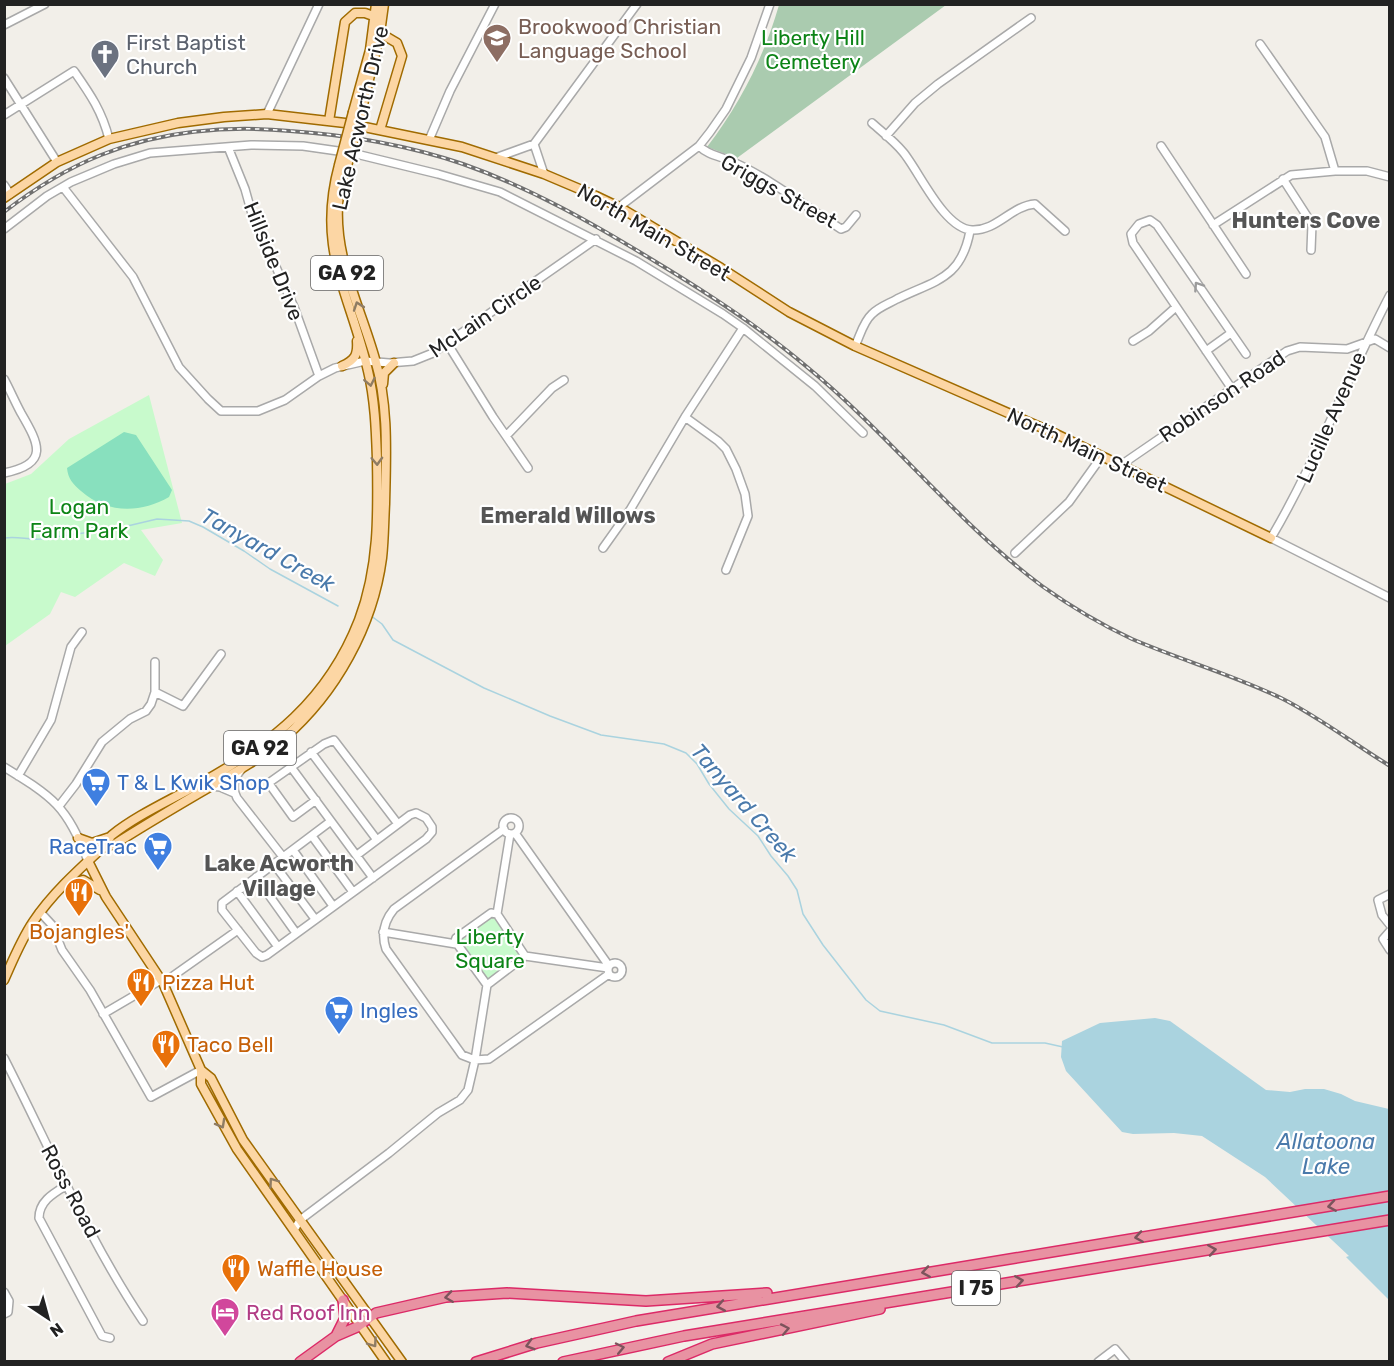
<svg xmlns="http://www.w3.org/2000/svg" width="1394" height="1366" font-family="Rubik,sans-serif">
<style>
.cemetery{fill:#aacbaf}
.park{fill:#c8facc}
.pitch{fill:#88e0be}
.water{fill:#aad3df}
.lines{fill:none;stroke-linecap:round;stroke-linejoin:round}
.stream{stroke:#aad3df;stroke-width:1.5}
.minor-casing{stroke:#a9a9a9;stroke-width:10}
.major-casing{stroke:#a06b00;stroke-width:11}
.highway-casing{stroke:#dc2a67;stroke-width:12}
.minor{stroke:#fff;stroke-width:7}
.major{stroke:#fcd6a4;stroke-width:8}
.highway{stroke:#e892a2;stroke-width:9}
.rail-casing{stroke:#707070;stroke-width:4}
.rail{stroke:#fff;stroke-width:1.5;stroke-dasharray:4.5;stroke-linecap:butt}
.major-bridge-casing{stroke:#a06b00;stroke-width:11;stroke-linecap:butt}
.major-bridge{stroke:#fcd6a4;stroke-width:8}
.oneway{stroke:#9c9c9c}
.oneway2{stroke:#8f7c63}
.oneway3{stroke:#7b545c}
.labels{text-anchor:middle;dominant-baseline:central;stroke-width:4.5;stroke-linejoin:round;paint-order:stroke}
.shield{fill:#fff;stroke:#646464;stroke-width:1.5}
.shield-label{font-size:20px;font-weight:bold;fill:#222}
.education-label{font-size:21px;fill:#785e54;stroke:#fff;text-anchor:start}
.park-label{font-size:21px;fill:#0c8416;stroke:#fff}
.worship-label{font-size:21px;fill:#5b616d;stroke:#fff;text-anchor:start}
.street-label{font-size:21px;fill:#222;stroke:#fff}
.shop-label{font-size:21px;fill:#366cbe;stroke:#fff;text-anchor:start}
.food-label{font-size:21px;fill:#c56008;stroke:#fff;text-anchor:start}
.hotel-label{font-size:21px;fill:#b23c85;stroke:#fff;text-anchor:start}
.neighbourhood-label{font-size:22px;font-weight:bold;fill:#555;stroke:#fff}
.water-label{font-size:22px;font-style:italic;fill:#4a7aab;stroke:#fff}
</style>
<rect width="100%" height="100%" fill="#f2efe9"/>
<!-- cemetery -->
<path class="cemetery" d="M779,5V4L946,5L737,158L707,147C740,104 764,57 779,5Z"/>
<!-- park -->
<path class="park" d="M149,395L182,523L141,530L163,560L155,576L124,563L75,597L61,592L50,614L5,646V484L31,474L69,439Z
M494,916L521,956L490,980L486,979L460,943V939Z"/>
<!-- pitch -->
<path class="pitch" d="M124,432L136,435L172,490L169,497C141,513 107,514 81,491C73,484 68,479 67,468Z"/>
<!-- water -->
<path class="water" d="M1155,1018L1170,1021L1266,1090L1290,1092L1305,1089H1324L1341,1094L1355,1101L1389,1109V1303L1388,1299L1346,1257L1349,1256L1265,1177L1202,1136L1174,1133L1133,1134L1122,1132L1066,1071L1061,1057L1062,1041L1100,1023Z"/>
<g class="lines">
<!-- stream -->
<path class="stream" d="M4,538C19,536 27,540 41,539L119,528L157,519L189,521L203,527L244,551L270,569L338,606
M370,615L382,624L393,640L484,688L550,716L601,735L664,744L686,753L697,764L709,784L729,809L758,836L771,856L788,876L797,890L803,914L823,945L866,1000L880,1011L944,1025L992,1043H1045L1063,1047"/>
<!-- minor casing -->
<g class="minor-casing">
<path id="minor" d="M4,25L45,4
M1260,44L1325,137L1335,171
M4,78L57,162
M267,114L319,4
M4,115L74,71C90,94 102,111 109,139
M872,123C882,132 894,141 903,152C919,171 944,229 972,230C997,231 1011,206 1035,204L1065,231
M886,136L915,103L938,84L1031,18
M429,140L450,91L495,4
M534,144L544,174
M699,146C709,156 721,156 733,162C771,179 806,207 841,229L846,227L856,215
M1161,146L1246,274
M228,147L245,189L252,214L294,307L319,376
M498,157L534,144L637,4
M1283,179L1312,224L1311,250
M4,185L10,194
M63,187L133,277L179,367L208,399L221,411H258L285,400L319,376L335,368L365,361L389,363L413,361L433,353L447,343L596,239
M619,207L699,146L710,132L726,109L751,58L770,4
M1213,225L1291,175L1335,171H1367L1390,177
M4,229L47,196L71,182L114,164L150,153L251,145L303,146L352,153L438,174L500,192L636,261L723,314L743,328L815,386L863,433
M1390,295C1348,375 1317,460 1271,538L1390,598
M1133,341L1149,331L1176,307
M447,343L493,417L528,468
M855,346C860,336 863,322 872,314C879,307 888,304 897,299C936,280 961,279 970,231
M1206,351L1231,333
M4,379C10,390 15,402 21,413C39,444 50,464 4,473
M1232,389L1133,243L1131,234L1139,224L1150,220L1157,225L1246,354
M685,417L718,441L726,449L736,469L745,494L748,516L726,570
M506,436L552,388L564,380
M1121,465L1287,351L1300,347L1347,349L1375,339L1390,348
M603,548L630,510L685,417L743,328
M1015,553L1069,502L1102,456
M155,692L183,706L221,654
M311,752L377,840
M4,767C53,797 67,806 88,861
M291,767L373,878
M241,770C234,778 232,789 237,798L283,857
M18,776L51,720L71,647L82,632
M211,786L220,787L234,793
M316,800L293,817L270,785V782L324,744L334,740L398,824
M59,806L76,784L102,742L130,719L146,711L151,704L155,692V662
M503 826a8 8 0 1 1 16 0a8 8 0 1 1-16 0Z
M331,821L222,903V910L256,953L262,957L267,955L426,839L432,832V827L426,818L416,813L410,815L357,855
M504,829L394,909C384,921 381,934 386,949L462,1055L475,1060L489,1059L609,974
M515,833L609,966
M312,836L353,892
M293,850L333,906
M274,864L315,919
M256,877L296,933
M237,891L278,947
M1390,894L1378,900L1382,915L1390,925
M40,912L52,925L62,950L90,990L151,1097L201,1070
M491,913L497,914L525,956L487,985L455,941L456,938Z
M497,914L510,834
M1390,931L1383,939L1390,950
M383,932L456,944
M525,956L608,968
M608 970a7 7 0 1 1 14 0a7 7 0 1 1-14 0Z
M163,983L238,930
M103,1014L161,980
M4,1058C49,1146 88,1239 143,1321
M67,1185C54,1193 39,1201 39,1218L102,1336L110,1338
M294,1230L300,1220L389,1153L438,1113L460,1100L468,1090L475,1060L487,985
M4,1292L9,1301L8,1312L4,1314
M1098,1362L1115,1349L1126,1362"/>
</g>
<!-- major casing -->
<g class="major-casing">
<path id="major" d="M353,112L370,50L376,4
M361,113L380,33L384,4
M329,121L345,22L355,13H365L376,17
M380,130L402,56L397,43L380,33
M4,198L57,162L109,139L178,123L224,117L267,114L345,123L462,147L544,174L596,196L619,207L721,268L789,312L855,346L1054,433L1271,538
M342,366C355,360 358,355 357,341
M383,384L384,373L394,363
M78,838L92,843L110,837
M103,848L115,844C143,826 172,809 201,792C229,776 259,760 284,738C336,693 373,626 382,558C384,540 384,522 385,504C386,456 389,406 375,359C361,309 335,260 338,206C338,193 343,179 347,166
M88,861L106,897L163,983L201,1070V1084L237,1149L386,1362
M66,886L83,880L100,890
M4,980C13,960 21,940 33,922C51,895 76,872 100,850C105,846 107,839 112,835C137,815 169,801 197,785C271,745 328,700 359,620C379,567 378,514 377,459C376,430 375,400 368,371C350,293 316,250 339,165
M201,1070L211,1078L243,1140L402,1362"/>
</g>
<!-- highway casing -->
<g class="highway-casing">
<path id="highway" d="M336,1336L345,1318L343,1300
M300,1362L336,1336L357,1327L376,1313L446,1297L507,1293L646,1301L767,1293
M476,1362L537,1343L636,1321L1390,1196
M563,1362L684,1336L1390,1220
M668,1362L712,1344L880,1309"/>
</g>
<!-- minor -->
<use href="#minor" class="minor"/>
<!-- major -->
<use href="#major" class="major"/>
<!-- highway -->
<use href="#highway" class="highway"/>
<!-- rail casing -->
<g class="rail-casing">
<path id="rail" d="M4,212C34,189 66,169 101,155C160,131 227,125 290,131C349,135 407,145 463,164C531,188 594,224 656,262C709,294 760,327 807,367C890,435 956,522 1042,586C1070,606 1100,624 1132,639C1181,660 1233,675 1281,698C1319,717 1354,744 1390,766"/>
</g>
<!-- rail -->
<use href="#rail" class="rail"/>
<!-- major-bridge casing -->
<g class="major-bridge-casing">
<path id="major-bridge" d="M339,165L353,112
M347,166L361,113"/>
</g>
<!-- major-bridge -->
<use href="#major-bridge" class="major-bridge"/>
</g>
<!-- one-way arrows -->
<defs><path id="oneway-chevron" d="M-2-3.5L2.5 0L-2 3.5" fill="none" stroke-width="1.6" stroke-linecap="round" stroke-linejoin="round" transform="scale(1.5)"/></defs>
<use class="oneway" href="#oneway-chevron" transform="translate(1198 286) rotate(-124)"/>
<g class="oneway2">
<use href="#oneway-chevron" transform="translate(358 306) rotate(-109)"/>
<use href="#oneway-chevron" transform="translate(370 382) rotate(79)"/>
<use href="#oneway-chevron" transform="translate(377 461) rotate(88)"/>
<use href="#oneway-chevron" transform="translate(221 1124) rotate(61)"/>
<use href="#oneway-chevron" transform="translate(273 1182) rotate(-125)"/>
<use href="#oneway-chevron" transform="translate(373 1343) rotate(55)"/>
</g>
<g class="oneway3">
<use href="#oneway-chevron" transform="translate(1332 1206) rotate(171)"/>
<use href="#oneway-chevron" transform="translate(1139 1237) rotate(171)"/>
<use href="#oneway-chevron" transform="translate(1212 1250) rotate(-9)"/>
<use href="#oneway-chevron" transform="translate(926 1272) rotate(171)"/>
<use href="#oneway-chevron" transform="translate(1019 1281) rotate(-9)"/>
<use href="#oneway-chevron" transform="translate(449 1297) rotate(172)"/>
<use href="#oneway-chevron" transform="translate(721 1306) rotate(170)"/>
<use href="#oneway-chevron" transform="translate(785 1329) rotate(-11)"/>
<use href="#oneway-chevron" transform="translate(530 1345) rotate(164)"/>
<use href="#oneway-chevron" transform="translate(620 1348) rotate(-12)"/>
</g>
<!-- icons -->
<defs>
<g id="school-pin" transform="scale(1.5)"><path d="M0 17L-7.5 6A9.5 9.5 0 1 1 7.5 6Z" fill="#8d6e63" stroke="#fff"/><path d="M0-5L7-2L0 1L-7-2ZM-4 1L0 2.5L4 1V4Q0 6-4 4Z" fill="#fff"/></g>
<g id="church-pin" transform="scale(1.5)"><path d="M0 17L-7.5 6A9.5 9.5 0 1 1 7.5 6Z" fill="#6b7280" stroke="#fff"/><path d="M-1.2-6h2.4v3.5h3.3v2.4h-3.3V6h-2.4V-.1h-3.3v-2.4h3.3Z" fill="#fff"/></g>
<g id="supermarket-pin" transform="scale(1.5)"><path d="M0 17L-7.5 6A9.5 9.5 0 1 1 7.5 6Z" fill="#3f7fe0" stroke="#fff"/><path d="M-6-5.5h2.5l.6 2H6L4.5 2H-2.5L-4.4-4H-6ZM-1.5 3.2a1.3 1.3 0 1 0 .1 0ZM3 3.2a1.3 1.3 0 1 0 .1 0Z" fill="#fff"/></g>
<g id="restaurant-pin" transform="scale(1.5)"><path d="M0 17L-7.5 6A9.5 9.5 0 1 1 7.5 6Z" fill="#e8710a" stroke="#fff"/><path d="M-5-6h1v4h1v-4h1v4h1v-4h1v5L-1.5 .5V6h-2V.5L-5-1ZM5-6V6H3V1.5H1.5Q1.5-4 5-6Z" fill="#fff"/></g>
<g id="hotel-pin" transform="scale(1.5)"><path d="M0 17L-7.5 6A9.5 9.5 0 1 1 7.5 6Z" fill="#d1479c" stroke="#fff"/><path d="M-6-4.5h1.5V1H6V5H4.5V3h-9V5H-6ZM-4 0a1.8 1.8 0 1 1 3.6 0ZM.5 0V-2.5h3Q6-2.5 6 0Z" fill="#fff"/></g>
</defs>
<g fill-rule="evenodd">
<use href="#school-pin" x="497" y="38"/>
<use href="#church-pin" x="105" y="54"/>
<use href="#supermarket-pin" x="96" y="782"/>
<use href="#supermarket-pin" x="158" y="846"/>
<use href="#restaurant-pin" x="79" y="892"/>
<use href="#restaurant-pin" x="141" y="982"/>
<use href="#supermarket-pin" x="339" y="1010"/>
<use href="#restaurant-pin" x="166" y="1044"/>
<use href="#restaurant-pin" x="236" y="1268"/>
<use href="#hotel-pin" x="225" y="1312"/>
</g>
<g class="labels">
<!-- shield labels -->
<g class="shield">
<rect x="311" y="256" width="72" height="34" rx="4.5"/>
<rect x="224" y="731" width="72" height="34" rx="4.5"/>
<rect x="952" y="1271" width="48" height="34" rx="4.5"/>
</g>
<g class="shield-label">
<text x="347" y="273">GA 92</text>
<text x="260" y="748">GA 92</text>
<text x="976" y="1288">I 75</text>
</g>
<!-- education labels -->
<g class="education-label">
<text x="518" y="26">Brookwood Christian<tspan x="518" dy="24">Language School</tspan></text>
</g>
<!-- park labels -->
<g class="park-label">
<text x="813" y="37">Liberty Hill<tspan x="813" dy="24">Cemetery</tspan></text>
<text x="79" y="506">Logan<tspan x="79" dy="24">Farm Park</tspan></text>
<text x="490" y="936">Liberty<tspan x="490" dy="24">Square</tspan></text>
</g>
<!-- worship labels -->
<g class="worship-label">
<text x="126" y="42">First Baptist<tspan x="126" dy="24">Church</tspan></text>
</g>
<!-- street labels -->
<g class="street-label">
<text transform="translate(360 118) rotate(-77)">Lake Acworth Drive</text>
<text transform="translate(779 191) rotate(29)">Griggs Street</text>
<text transform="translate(654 232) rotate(30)">North Main Street</text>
<text transform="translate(274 261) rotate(68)">Hillside Drive</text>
<text transform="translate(485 316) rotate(-34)">McLain Circle</text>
<text transform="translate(1222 396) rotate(-34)">Robinson Road</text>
<text transform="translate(1331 417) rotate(-66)">Lucille Avenue</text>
<text transform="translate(1087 450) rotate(25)">North Main Street</text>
<text transform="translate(71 1191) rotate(62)">Ross Road</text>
</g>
<!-- shop labels -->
<g class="shop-label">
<text x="117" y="782">T &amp; L Kwik Shop</text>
<text x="137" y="846" text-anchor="end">RaceTrac</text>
<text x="360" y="1010">Ingles</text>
</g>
<!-- food labels -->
<g class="food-label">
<text x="79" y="931" text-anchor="middle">Bojangles'</text>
<text x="162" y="982">Pizza Hut</text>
<text x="187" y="1044">Taco Bell</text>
<text x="257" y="1268">Waffle House</text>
</g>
<!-- hotel labels -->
<g class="hotel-label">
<text x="246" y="1312">Red Roof Inn</text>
</g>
<!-- neighbourhood labels -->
<g class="neighbourhood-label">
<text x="1306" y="220">Hunters Cove</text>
<text x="568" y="515">Emerald Willows</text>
<text x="279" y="863">Lake Acworth<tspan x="279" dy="25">Village</tspan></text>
</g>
<!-- water labels -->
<g class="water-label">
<text transform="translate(268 550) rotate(29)">Tanyard Creek</text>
<text transform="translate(744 803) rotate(49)">Tanyard Creek</text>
<text x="1326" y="1141">Allatoona<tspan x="1326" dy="25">Lake</tspan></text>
</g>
</g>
<!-- border -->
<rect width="1394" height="1366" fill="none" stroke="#222222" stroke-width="12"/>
<!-- north arrow -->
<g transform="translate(48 1318) rotate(144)" stroke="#ffffff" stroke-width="4.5" paint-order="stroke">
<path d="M0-4.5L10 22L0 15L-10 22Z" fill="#222222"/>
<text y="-9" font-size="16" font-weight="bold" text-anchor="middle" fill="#222222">N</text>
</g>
</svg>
